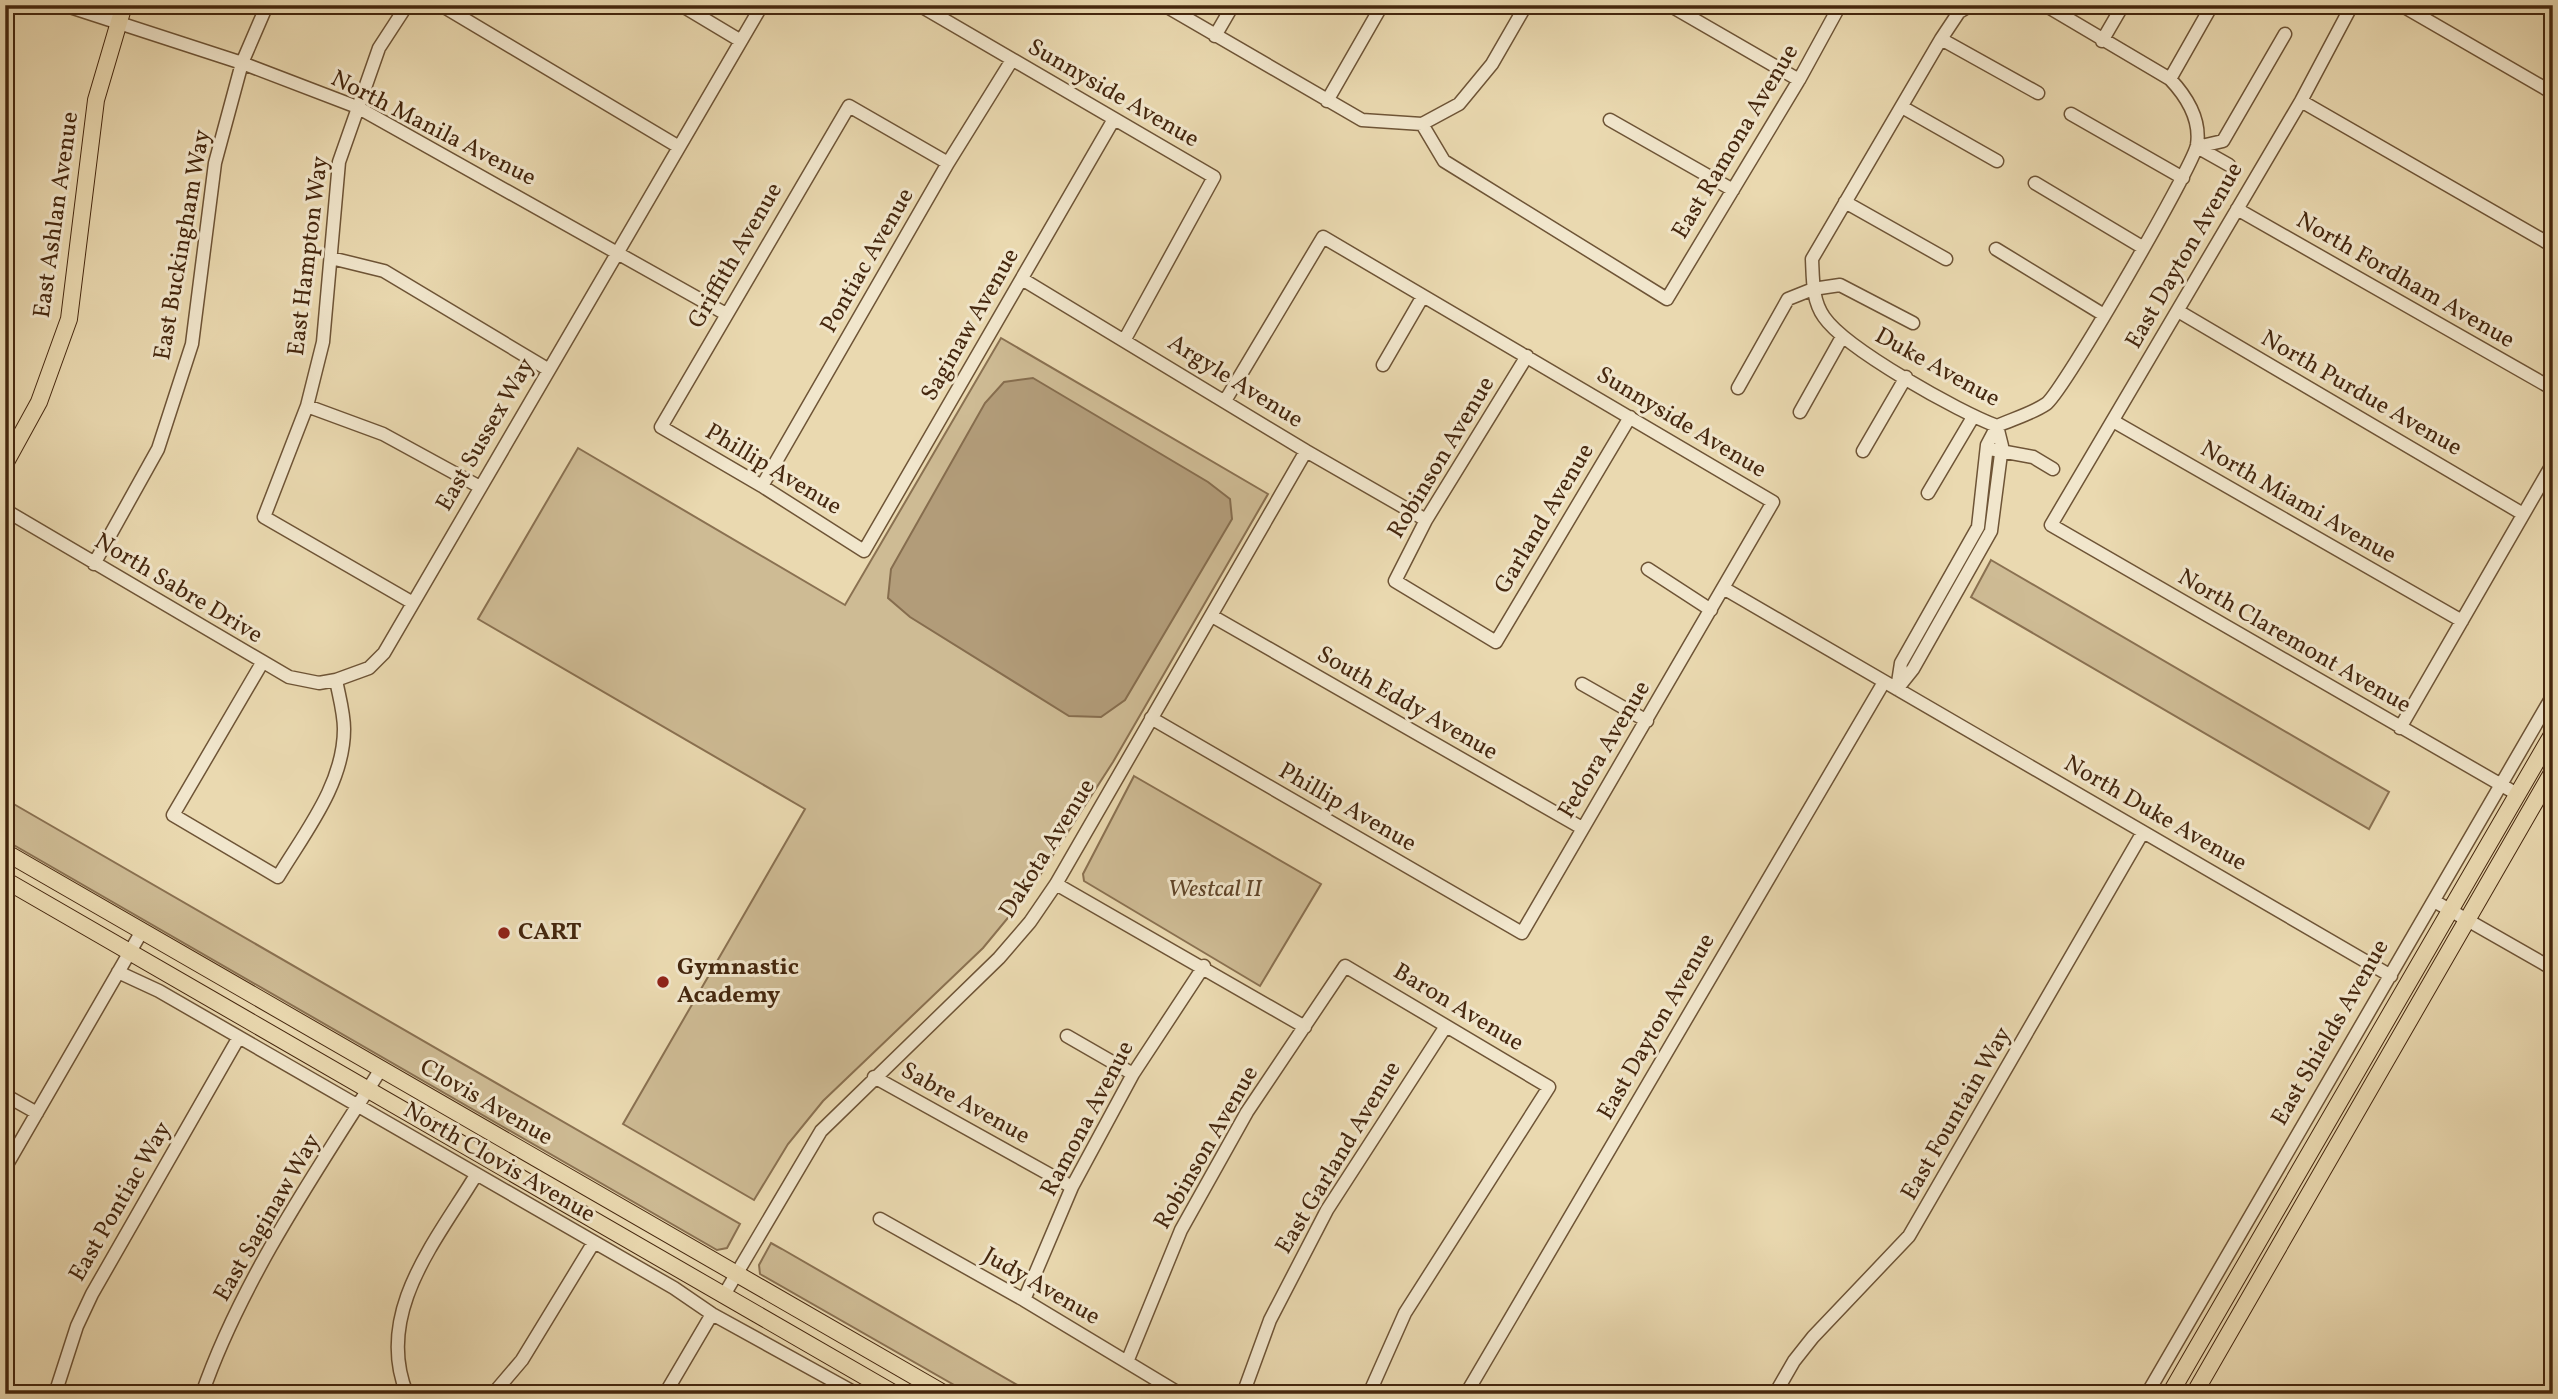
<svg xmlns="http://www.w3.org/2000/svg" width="2558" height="1399" font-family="Vollkorn,serif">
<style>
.green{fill:#cebb94;stroke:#8a7151;stroke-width:2}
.water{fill:#b29c79;stroke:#866d4e;stroke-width:2}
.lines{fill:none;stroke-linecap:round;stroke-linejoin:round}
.minor-casing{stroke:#6e5436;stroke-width:15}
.major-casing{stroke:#45270e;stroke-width:18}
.minor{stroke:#f1e6cc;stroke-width:12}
.major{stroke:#ead9b0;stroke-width:16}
.poi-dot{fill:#8f2418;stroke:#f1e6cc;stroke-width:2.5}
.labels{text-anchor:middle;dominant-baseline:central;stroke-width:6;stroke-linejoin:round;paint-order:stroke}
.street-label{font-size:24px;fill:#45270e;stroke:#f1e6cc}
.park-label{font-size:24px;font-style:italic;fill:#604529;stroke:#f1e6cc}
.poi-label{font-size:24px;font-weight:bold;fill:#45270e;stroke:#f1e6cc;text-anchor:start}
</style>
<rect width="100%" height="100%" fill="#ead9b0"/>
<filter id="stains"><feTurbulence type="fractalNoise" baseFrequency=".00286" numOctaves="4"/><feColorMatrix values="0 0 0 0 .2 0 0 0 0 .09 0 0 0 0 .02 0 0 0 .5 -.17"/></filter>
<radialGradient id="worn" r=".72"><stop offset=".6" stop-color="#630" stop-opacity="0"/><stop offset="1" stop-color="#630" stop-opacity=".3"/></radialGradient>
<!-- green -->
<path class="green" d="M1001,338L1268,494L1113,762L1030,891L983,948L823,1101L788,1144L754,1200L623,1124L805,809L478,619L578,448L845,605Z
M1991,560L2389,792L2369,829L1971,597Z
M1134,776L1321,884L1260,986L1084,881L1083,874Z
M5,799L740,1224L727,1248L717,1250L5,840Z
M771,1243L782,1249L1033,1394H970L760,1274L759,1265Z"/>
<!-- water -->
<path class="water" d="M1033,378L1208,482L1230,499L1232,519L1125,700L1101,717L1069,716L910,617L888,598L891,569L985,403L1004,382Z"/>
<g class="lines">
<!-- minor casing -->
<g class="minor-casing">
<path id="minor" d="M64,5L242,63L357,107L726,314
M407,5L379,48L339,162L323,342L307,406L264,517L413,603
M441,5L679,147
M681,5L741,41
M919,5L1214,177L1125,339
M1164,5L1362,120L1422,124
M1971,5L1959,12L1941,39L1812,259C1813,279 1812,300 1824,317C1846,349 1959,412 1997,426C2013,419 2033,413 2046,404C2062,393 2193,167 2197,145C2201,119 2187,97 2170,79L2045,5
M2352,5L2301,101L2051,525L2517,794
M2401,5L2553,93
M1671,6L1799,80
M1215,36L1233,5
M1941,39L2038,93
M2102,41L2123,5
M2170,79L2212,5
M1327,101L1382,5
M2301,101L2553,246
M1902,107L1997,161
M2071,114L2183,178
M1610,120L1733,190
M1422,124L1444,161L1667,299L1799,80L1840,5
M1422,124L1459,104L1492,64L1526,5
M2197,147L2223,141L2285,34
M2197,147L2229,165
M948,163L849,106L661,427L762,486L864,551L1114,119
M2035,183L2142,247
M1845,202L1946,259
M2237,209L2553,389
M1996,249L2104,315
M331,258L384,271L549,370
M1022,279L1306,451L1426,520
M2178,311L2523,514
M1527,356L1426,520L1395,581L1496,642L1630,417
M1383,365L1423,296
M1738,388L1788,299L1813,289L1840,285L1913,323
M307,406L383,434L480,487
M1800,412L1842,337
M2113,421L2462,621
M5,435L18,442
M1995,450L2033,457L2053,469
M1863,451L1906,377
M762,486L948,163L1012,60
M1928,493L1973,417
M5,510L289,677L319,683L336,680
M94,564L158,449L192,344L215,163L242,63L267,5
M1648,569L1711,610
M1725,589L2391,976
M1212,616L1582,828
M262,663L173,815L278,877C305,832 344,784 344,729C344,713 339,696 336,680L369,668L384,653L762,5
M1582,684L1647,721
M1897,689L1913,669L1991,531L2002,446L1997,426
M1897,689L1901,663L1978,527L1987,445L1997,426
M1151,718L1522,933L1773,502L1323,237L1225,401
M2400,728L2553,463
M1056,884L1305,1027
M2434,901L2553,969
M118,972L159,991L674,1288L712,1314L857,1394
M1067,1036L1133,1074
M874,1077L1072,1187
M5,1095L37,1113
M5,1168L142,931
M880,1219L1024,1300L1180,1394
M724,1295L821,1131L999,958L1030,922L1056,884L1306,451
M1024,1300L1072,1187L1133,1074L1204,966
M1127,1362L1181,1230L1247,1112L1345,966L1549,1087L1405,1313L1369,1394
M55,1394L77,1326L92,1294L239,1037
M202,1394C241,1281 317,1170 381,1069
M407,1394C374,1313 436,1241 476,1175
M493,1394L522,1360L594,1242
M665,1394L712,1314
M1243,1394L1270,1320L1327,1210L1446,1026
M1466,1394L1884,682
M1775,1394L1794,1361L1813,1337L1909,1236L2143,832
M2147,1394L2553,695"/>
</g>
<!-- major casing -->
<g class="major-casing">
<path id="major" d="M5,464L39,402L69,319L96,100L124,5
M5,852L945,1394
M5,880L895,1394
M2170,1394L2553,733
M2194,1394L2553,771"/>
</g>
<!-- minor -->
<use href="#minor" class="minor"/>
<!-- major -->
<use href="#major" class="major"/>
</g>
<!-- markers -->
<g class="poi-dot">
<circle cx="504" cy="933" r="7"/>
<circle cx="663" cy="982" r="7"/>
</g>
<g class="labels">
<!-- street labels -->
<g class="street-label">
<text transform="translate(1113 94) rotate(30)">Sunnyside Avenue</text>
<text transform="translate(433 129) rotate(27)">North Manila Avenue</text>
<text transform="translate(1736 142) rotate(-59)">East Ramona Avenue</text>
<text transform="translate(57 215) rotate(-82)">East Ashlan Avenue</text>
<text transform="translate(183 245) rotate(-80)">East Buckingham Way</text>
<text transform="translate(309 256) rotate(-83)">East Hampton Way</text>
<text transform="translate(736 256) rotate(-60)">Griffith Avenue</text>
<text transform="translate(2185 256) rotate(-60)">East Dayton Avenue</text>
<text transform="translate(868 261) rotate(-60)">Pontiac Avenue</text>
<text transform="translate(2405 281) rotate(30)">North Fordham Avenue</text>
<text transform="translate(971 325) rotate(-60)">Saginaw Avenue</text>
<text transform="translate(1937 368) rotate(29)">Duke Avenue</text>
<text transform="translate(1235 382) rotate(32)">Argyle Avenue</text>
<text transform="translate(2361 394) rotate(30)">North Purdue Avenue</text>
<text transform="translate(1681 423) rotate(31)">Sunnyside Avenue</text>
<text transform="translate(486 435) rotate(-60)">East Sussex Way</text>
<text transform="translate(1442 458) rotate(-59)">Robinson Avenue</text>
<text transform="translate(773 470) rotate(31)">Phillip Avenue</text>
<text transform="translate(2298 503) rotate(30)">North Miami Avenue</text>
<text transform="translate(1545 519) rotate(-59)">Garland Avenue</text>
<text transform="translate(178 589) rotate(31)">North Sabre Drive</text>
<text transform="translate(2294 642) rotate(30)">North Claremont Avenue</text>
<text transform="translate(1407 704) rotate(30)">South Eddy Avenue</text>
<text transform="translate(1605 750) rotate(-59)">Fedora Avenue</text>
<text transform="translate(1347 808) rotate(30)">Phillip Avenue</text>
<text transform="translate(2155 814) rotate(30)">North Duke Avenue</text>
<text transform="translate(1048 849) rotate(-58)">Dakota Avenue</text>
<text transform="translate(1458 1008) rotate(31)">Baron Avenue</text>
<text transform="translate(1657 1027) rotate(-60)">East Dayton Avenue</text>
<text transform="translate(2331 1033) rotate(-60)">East Shields Avenue</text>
<text transform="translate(486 1103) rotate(30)">Clovis Avenue</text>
<text transform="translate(965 1104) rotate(29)">Sabre Avenue</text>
<text transform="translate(1957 1114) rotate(-60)">East Fountain Way</text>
<text transform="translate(1088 1119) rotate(-62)">Ramona Avenue</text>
<text transform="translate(1207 1148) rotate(-60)">Robinson Avenue</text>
<text transform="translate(1339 1158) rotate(-59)">East Garland Avenue</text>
<text transform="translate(499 1163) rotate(30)">North Clovis Avenue</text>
<text transform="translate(121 1202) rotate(-60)">East Pontiac Way</text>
<text transform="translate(268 1218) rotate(-60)">East Saginaw Way</text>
<text transform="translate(1041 1287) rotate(30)">Judy Avenue</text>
</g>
<!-- park labels -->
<g class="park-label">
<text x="1215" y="890">Westcal II</text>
</g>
<!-- poi labels -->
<g class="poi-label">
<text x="518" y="933">CART</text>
<text x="677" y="968">Gymnastic<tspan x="677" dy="28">Academy</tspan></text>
</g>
</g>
<!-- margin -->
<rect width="2558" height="1399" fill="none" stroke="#ead9b0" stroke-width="28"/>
<rect x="7" y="7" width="2544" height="1385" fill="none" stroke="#45270e" stroke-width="3.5"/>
<rect x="14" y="14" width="2530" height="1371" fill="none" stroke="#45270e" stroke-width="2"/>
<rect width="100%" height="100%" filter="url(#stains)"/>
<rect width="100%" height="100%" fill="url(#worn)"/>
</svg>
